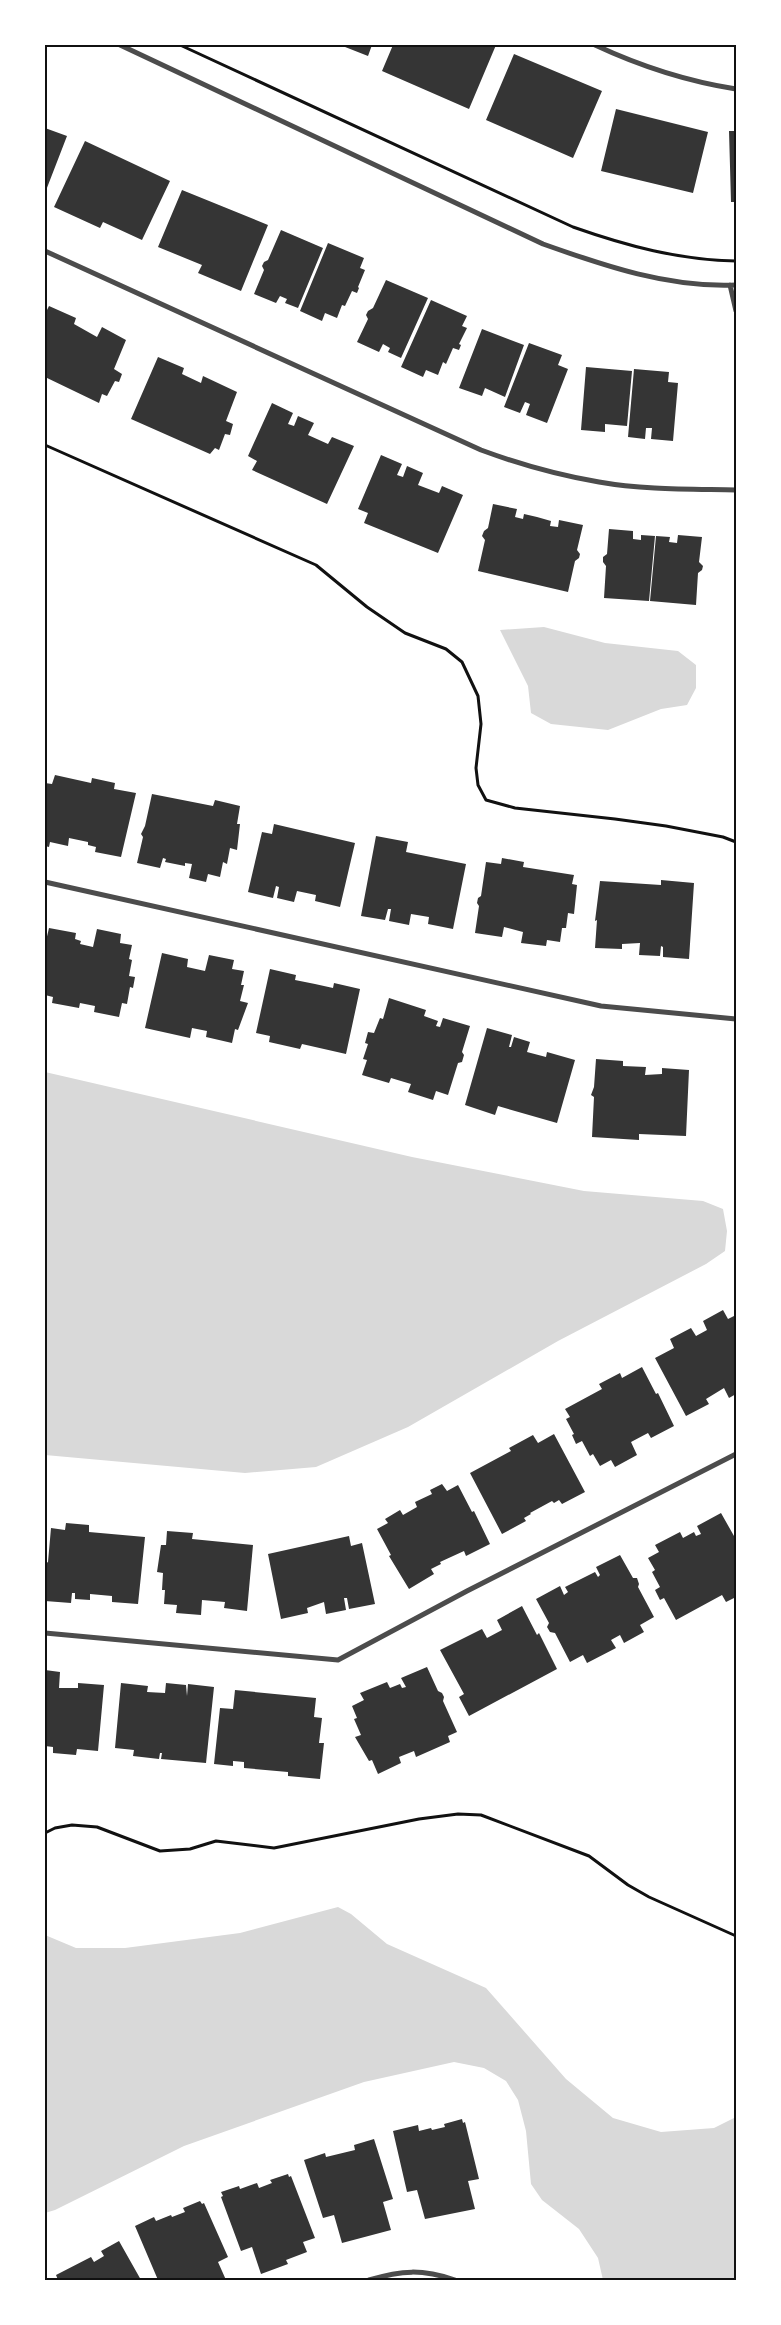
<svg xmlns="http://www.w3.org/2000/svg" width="781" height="2325" font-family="Signika,sans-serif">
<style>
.water{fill:#d9d9d9}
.building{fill:#353535}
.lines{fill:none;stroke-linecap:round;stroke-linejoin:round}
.path{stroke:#111;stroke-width:3}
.minor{stroke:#4c4c4c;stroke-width:5}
.neatline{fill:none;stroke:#111;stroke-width:2}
</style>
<rect width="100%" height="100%" fill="#fff"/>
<!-- water -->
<path class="water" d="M544,627L605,643L678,651L696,665V688L687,705L661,709L608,730L551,724L531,713L528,686L500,630Z
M45,1072L412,1157L584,1191L703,1201L723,1209L727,1231L725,1251L706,1264L558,1341L408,1427L316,1467L245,1473L45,1455Z
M338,1907L351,1914L387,1944L486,1988L566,2079L613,2118L661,2132L714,2128L736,2117V2280H603L598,2258L579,2229L542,2200L531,2184L526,2131L518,2100L506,2081L484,2068L454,2062L364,2082L184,2146L55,2210L45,2213V1935L76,1948H125L240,1933Z"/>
<!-- building -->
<path class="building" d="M340,45H372L368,56Z
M393,45H496L469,109L382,71Z
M514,54L602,91L573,158L486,120Z
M616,109L708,132L693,193L601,171Z
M45,128L67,136L45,193Z
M729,131H736V202H731Z
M85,141L170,181L142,240L103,222L100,228L54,207Z
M182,190L268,225L241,291L198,273L202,265L158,247Z
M281,230L323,248L298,308L285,303L287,299L280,296L276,303L254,294L264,270L262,266L264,262L268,260Z
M328,243L364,258L360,268L365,270L358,287L359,288L357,293L352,291L345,306L342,305L337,318L325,313L322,321L300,311Z
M386,280L428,298L401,358L388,352L390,348L383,344L379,352L357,342L368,319L366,315L368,311L373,308Z
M431,300L467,316L462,326L467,328L459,344L461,345L459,350L453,348L446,364L443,362L438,375L426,370L423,377L401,367Z
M49,306L76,318L74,324L97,337L102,327L126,340L114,369L122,374L119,382L115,381L107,396L102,394L99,403L45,377V314Z
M482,329L524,345L505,397L485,388L482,396L459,388Z
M529,343L562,355L558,365L568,369L547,423L526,415L530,404L525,402L520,413L504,407Z
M158,357L184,368L182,374L201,383L203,376L237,392L226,421L233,424L230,435L225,434L219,450L215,448L210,454L131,419Z
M586,367L632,371L627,426L605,424V432L581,430Z
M634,369L669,372L668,382L678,383L673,441L651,439L652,428H646L645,439L628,437Z
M272,403L293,413L288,424L294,426L298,416L314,423L308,435L328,444L332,437L354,446L327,504L252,470L257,461L248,456Z
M381,455L402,464L397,475L403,477L407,466L423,473L418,485L439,493L442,486L463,495L438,553L364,523L368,513L358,509Z
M493,504L517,509L515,517L523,519L524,514L537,517L551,521L550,526L558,527L559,520L583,525L577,550L580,554L579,558L575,561L568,592L478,571L485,540L482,536L484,531L488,528Z
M609,529L633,531V539L641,540V535L655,536L649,601L604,598L606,566L603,562V557L607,554Z
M678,535L702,537L699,562L703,566L702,570L698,573L696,605L650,601L656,536L670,537L669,542L677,543Z
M55,775L91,783L92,778L115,783L114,789L136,793L121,857L95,852L96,847L88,845V842L69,838L68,846L50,842L49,847L45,846V783L52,784Z
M152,794L213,806L215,800L240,806L237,824H240L237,850L230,848L227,864L223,862L220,877L208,874L206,882L189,878L192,864L185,863V866L165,862L166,859L163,858L160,868L137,863L143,837L141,834L145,826Z
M274,824L355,843L340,907L315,901L316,895L297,891L294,902L277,898L279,887L276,886L273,898L248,892L262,832L272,834Z
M376,836L408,842L406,852L466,864L453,929L428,924L429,917L411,914L409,925L389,921L391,909H388L385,920L361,916Z
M502,858L524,862L523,867L574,875L572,884L577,885L574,914L568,913L566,928H562L560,942L547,940L546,946L521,943L523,932L504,927L502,937L475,933L479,906L477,903L478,898L481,896L486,862L501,864Z
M661,880L694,883L689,959L663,957V947L661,946L660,956L639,955L640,943L622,944V949L595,948L597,920L595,921L600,881L661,885Z
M49,928L76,933L75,939L81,941L80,944L93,947L97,929L121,934L120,943L132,945L129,959L132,960L129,976L135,977L133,988L130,987L127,1004L122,1003L119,1017L94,1012L95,1006L80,1003L79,1008L52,1003L53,997L45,995V945Z
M162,953L188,959L187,967L205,971L209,955L234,960L232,969L244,971L241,985H244L240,1001L248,1003L238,1030L235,1029L232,1043L206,1037L207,1031L192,1028L190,1038L145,1028Z
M270,969L296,975L295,980L315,984L333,988L334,983L360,989L346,1054L302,1044L300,1049L269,1042L270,1036L256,1033Z
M389,998L426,1010L424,1016L438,1021L436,1026L440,1027L443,1018L470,1026L462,1052L464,1055L462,1062L458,1063L448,1095L436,1091L433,1100L408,1092L411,1084L391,1078L389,1083L362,1075L367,1060L363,1059L368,1044L365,1043L368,1032L374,1033L380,1018L383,1019Z
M487,1028L512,1035L509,1047H511L514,1037L530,1042L527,1052L546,1057L547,1052L575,1060L557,1123L498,1106L495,1115L465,1105Z
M596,1059L623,1061V1066L646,1067L645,1075L662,1074V1068L689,1070L686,1136L639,1134V1140L592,1137L594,1097L591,1095L594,1087Z
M723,1310L728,1319L736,1315V1394L729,1398L724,1388L706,1399L709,1404L686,1416L655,1358L674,1348L670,1339L691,1328L696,1336L707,1330L703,1321Z
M642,1367L656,1394L658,1393L674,1426L651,1438L648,1433L631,1442L637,1455L615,1467L611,1460L600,1466L593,1454L590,1456L582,1441L576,1444L572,1435L574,1434L566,1419L570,1417L565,1409L602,1389L599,1384L620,1373L622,1378Z
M554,1434L585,1492L562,1504L559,1500L554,1503L552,1501L530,1513L531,1514L524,1518L526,1521L502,1534L470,1473L511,1451L509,1448L533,1435L538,1443Z
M442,1484L447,1491L458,1485L472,1512L474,1511L490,1544L466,1556L464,1551L440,1562L441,1564L431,1569L434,1574L409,1589L389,1556L391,1555L377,1529L388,1523L385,1519L400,1510L403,1515L417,1507L415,1502L432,1494L430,1490Z
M721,1513L734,1536H736V1597L726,1602L722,1595L676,1620L664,1598L660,1600L655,1590L660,1587L652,1572L655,1570L648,1558L659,1552L655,1545L680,1532L683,1538L694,1532L696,1536L701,1534L697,1526Z
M66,1523L89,1525V1532L145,1537L138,1604L112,1602V1596L90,1594V1600L75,1599V1593H72L71,1603L45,1601L47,1573L45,1564L48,1562L51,1528L65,1530Z
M167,1531L193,1533L192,1539L253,1545L247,1611L224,1608L225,1602L202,1600L201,1615L176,1613L177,1605L164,1604L165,1590H162L163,1573L157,1572L161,1545H166Z
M349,1536L351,1546L362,1543L375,1604L349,1609L347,1598H344L346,1610L326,1614L324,1602L307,1608L308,1613L281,1619L268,1554Z
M620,1555L633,1578H637L639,1584L638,1587L654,1617L640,1625L644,1632L624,1643L620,1635L611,1640L616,1648L587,1663L583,1655L570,1662L555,1633L550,1632L547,1627L549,1623L536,1599L560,1586L564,1595L568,1592L565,1587L595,1572L598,1577L600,1575L596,1567Z
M522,1606L537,1635L539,1633L557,1669L469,1716L459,1697L464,1694L440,1650L482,1629L487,1638L502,1630L497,1620Z
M427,1667L438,1691L442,1693L444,1697L443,1701L457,1732L448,1736L450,1742L416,1757L414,1751L399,1757L401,1763L378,1774L372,1760L369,1761L355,1737L361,1735L354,1719L357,1718L352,1706L364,1700L360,1693L387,1682L390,1688L400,1684L402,1688L406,1687L401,1678Z
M45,1670L60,1672L59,1688H78V1683L104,1685L98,1751L77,1749L76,1755L53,1753V1747L45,1746Z
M121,1683L148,1686L147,1692L165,1693L166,1683L186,1685L187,1696L188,1684L214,1687L206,1763L161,1759L162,1753H160L159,1759L133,1756L134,1750L115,1748Z
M235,1690L316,1698L314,1717L322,1718L319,1743H324L320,1779L288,1776V1772L244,1768V1762L233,1761V1766L214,1764L220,1708L233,1709Z
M462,2119L463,2123L465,2122L479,2179L468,2181L475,2209L425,2219L417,2190L407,2192L393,2131L418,2125L419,2131L431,2128L432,2130L445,2127L444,2124Z
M374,2139L393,2199L383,2202L391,2230L342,2243L334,2215L323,2218L304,2160L325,2153L326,2157L355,2150L354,2145Z
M288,2174L289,2177L291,2176L315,2238L303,2242L307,2252L286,2260L288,2264L261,2274L252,2247L241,2251L221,2197L223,2196L221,2192L239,2186L240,2189L257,2183L259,2188L272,2183L270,2180Z
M200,2201L202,2204L204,2203L228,2257L218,2262L226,2280H158L135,2226L154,2217L156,2221L171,2215L172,2217L185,2212L183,2208Z
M119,2241L141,2280H58L56,2275L91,2257L94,2262L104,2256L101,2251Z"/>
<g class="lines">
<!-- path -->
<path class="path" d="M180,45L573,227C627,246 679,260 736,261
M45,445L316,565L367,607L405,633L446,649L462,662L478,696L481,724L476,768L478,785L486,800L515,808L615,819L666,826L723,837L736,842
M45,1833L55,1828L72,1825L97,1827L160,1851L190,1849L216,1841L274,1848L419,1819L458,1814L481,1815L589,1856L628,1885L649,1897L736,1936"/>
<!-- minor -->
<path class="minor" d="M120,45L543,244C605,266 669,288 736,285
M595,45C642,67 685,81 736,89
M45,251L481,450C519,464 558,475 599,482C644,490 690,489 736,490
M730,285L736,311
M45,882L601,1006L736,1019
M45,1633L338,1660L467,1591L736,1454
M369,2280C402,2270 422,2269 455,2280"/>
</g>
<!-- border -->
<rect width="781" height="2325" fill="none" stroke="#ffffff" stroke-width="92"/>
<rect x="46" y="46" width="689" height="2233" class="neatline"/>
</svg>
